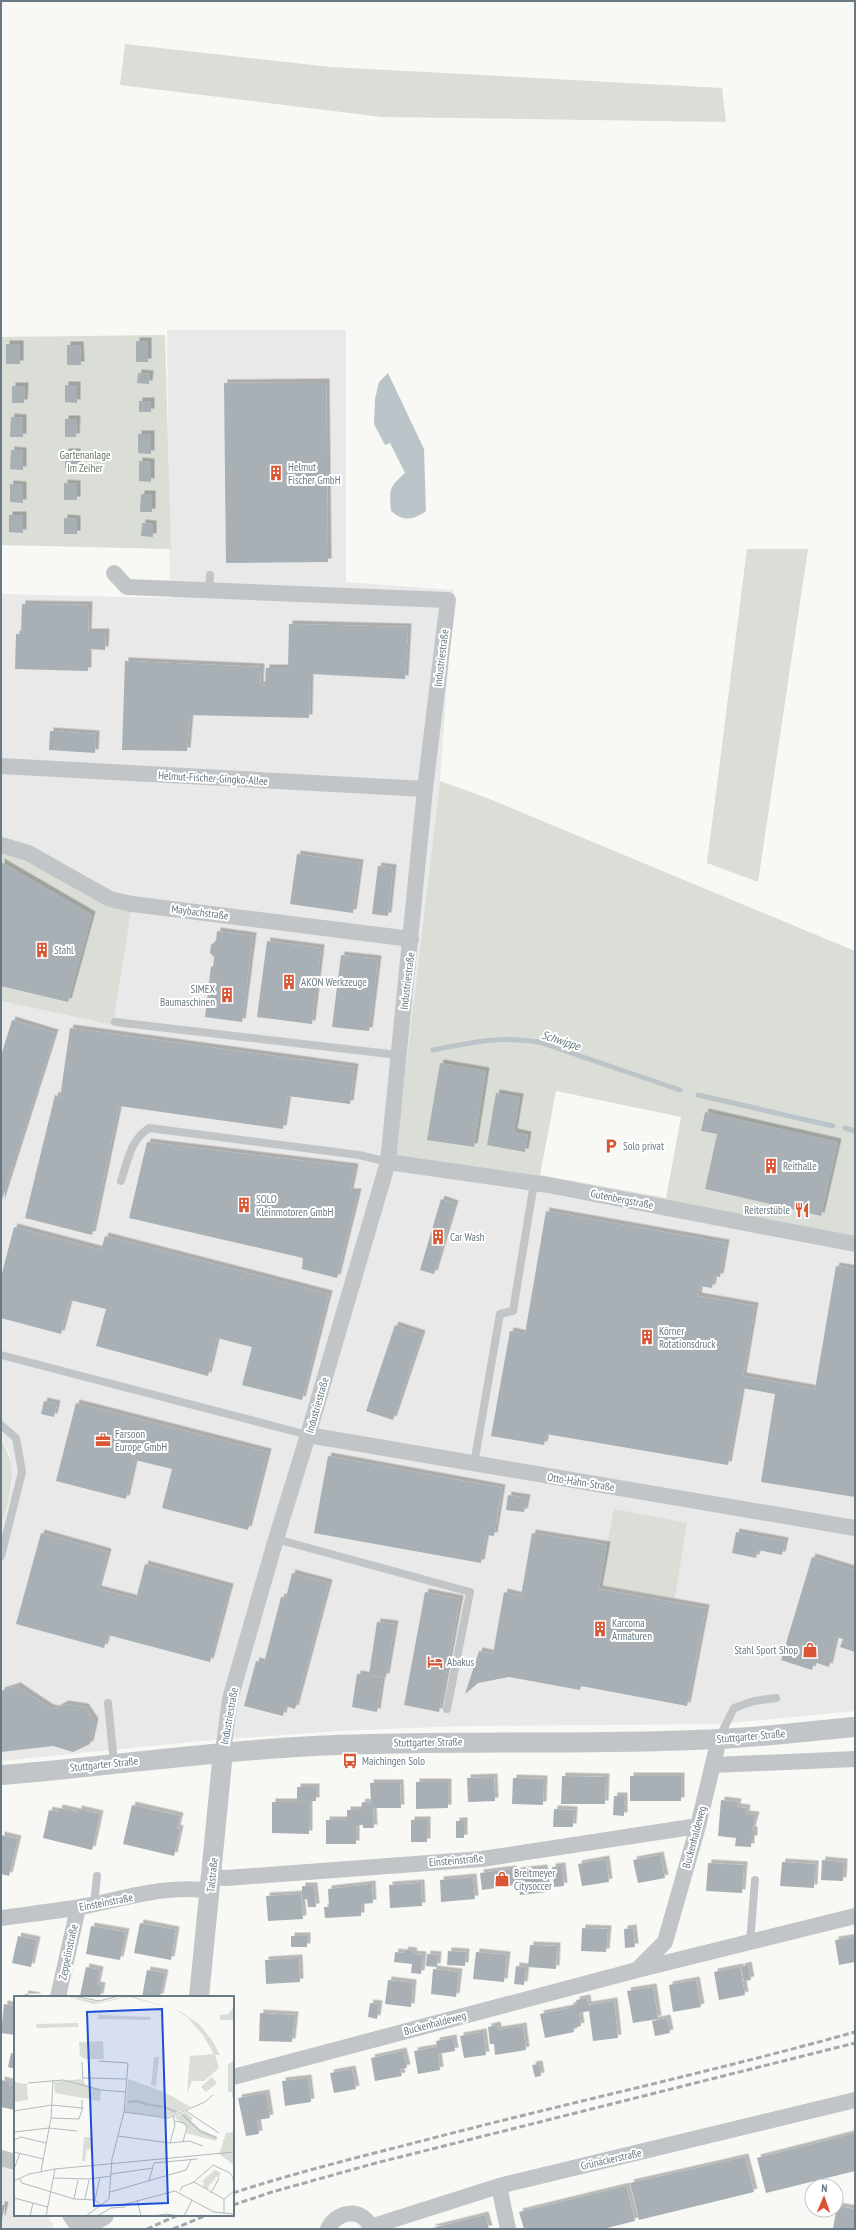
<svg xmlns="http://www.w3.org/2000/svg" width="856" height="2230" font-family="'PT Sans Narrow',sans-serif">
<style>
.built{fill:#e8e9e8}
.green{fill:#daded6;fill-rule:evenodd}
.water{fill:#bbc5c9}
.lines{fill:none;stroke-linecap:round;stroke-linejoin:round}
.stream{stroke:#bbc5c9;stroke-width:5}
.building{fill:#a8b0b5;filter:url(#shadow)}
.service{stroke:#c1c5c8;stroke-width:8}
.minor{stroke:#c1c5c8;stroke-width:16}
.tertiary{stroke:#c1c5c8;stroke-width:20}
.rail{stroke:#a2a9ad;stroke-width:3;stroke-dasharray:6 3;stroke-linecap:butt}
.labels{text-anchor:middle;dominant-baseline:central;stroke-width:4;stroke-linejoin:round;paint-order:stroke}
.park-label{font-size:11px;fill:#677763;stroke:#fff}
.poi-label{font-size:11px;fill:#687984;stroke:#fff;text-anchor:start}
.street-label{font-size:11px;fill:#687984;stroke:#fff}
.water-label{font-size:12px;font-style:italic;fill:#647980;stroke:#fff}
.inset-river{fill:none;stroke:#bbc5c9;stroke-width:2}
.inset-road{fill:none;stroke:#b1babe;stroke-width:1}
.view{fill:#1d4ed8;fill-opacity:0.15;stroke:#1d4ed8;stroke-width:2}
.inset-edge{fill:none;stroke:#687984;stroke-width:2}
</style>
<defs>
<filter id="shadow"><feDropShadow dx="3.5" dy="-3.5" stdDeviation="0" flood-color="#0004"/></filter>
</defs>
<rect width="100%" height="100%" fill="#f8f8f5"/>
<!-- built -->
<path class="built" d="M167,330H346V582L454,590L440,781L394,1166L855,1240V1711L719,1724L460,1726L338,1731L201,1741L1,1761V1526L12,1485L9,1452L1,1441V1001L113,1025L35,847L1,836V594L170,598Z
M1,2165L15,2173V2215H47L54,2226L49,2229H1Z"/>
<!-- green -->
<path class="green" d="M125,44L331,67L722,88L726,122L382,117L120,85Z
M165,335L171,549L1,545V337Z
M747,549H808L758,882L707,863Z
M440,781L487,798L855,951V1240L394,1166ZM556,1091L681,1117L666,1198L540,1175ZM705,1112L821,1216L705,1189L717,1134L701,1130Z
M1,836L35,847L132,904L113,1025L1,1001Z
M1,1441C20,1468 9,1498 1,1526Z
M614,1509L687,1523L675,1598L599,1585Z"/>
<!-- water -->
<path class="water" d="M388,373L424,449L426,511C413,520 404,522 391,511C389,488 389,488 405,473L390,443L385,445L374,424L375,399L379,382Z"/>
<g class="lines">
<!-- stream -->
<path class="stream" d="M433,1050C473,1042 497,1036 539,1042L680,1090
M698,1095L833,1126
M845,1128L855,1131"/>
</g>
<!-- building -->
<path class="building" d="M136,341H148V362H136Z
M6,344H20V364H6Z
M67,345H80L81,365H67Z
M138,373L150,374L149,384L137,383Z
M326,382L328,562L226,563L224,383Z
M65,385H77V403L65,402Z
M12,386H25L24,403H12Z
M139,401H151V412H139Z
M11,417L23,418V437H10Z
M65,419H77L76,437H65Z
M138,434H151V454L138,453Z
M11,450L23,451V470L10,469Z
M65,452H77V469L65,468Z
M139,461L151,462V482L139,481Z
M64,483L77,484V500H64Z
M10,484L23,485V503L10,502Z
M141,494H152V512H140Z
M9,515H23V533L9,532Z
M64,518L77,519V534H64Z
M142,523L153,524V537L141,536Z
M22,604L89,605L88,632H106L105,650L88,649V671L15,669L16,634H21Z
M289,624L408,627L405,679L310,674L309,718L190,715L187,751L122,750L125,661L261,667L260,685L265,686L266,668H288Z
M50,731L96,734L95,753L49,750Z
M297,854L360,863L353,913L290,904Z
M1,862L92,915L68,1002L1,986Z
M378,866L393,868L388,916L372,914Z
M217,931L253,936L242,1022L205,1017L211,966L213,967L214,957L210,953L211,945L216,941Z
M267,941L321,948L312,1024L257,1017Z
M341,955L378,959L369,1031L332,1027Z
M12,1020L55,1033L1,1203V1056Z
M70,1028L355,1067L350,1104L288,1096L283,1129L119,1106L92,1235L25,1218L55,1095L60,1098Z
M440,1063L486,1071L474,1147L427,1140Z
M496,1093L520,1097L514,1132L528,1135L525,1152L487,1145Z
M705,1112L838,1142L821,1216L705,1189L717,1134L701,1131Z
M147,1142L355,1167L350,1192H358L337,1278L302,1269L303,1258L129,1218Z
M441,1199L455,1204L434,1274L420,1270Z
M546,1211L726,1243L720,1277L714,1276L712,1288L700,1286L698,1296L755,1306L743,1376L815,1389L836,1266L855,1269V1497L761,1482L775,1394L742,1388L728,1465L546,1434L544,1445L491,1436L510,1331L525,1334Z
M14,1227L101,1250L105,1236L329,1294L302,1400L242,1385L252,1347L217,1338L208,1376L96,1346L106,1309L70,1300L61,1334L1,1318V1277Z
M395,1325L422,1334L393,1420L366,1411Z
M44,1401L57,1404L54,1417L41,1414Z
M76,1403L268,1452L248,1530L162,1508L172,1469L135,1460L126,1499L56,1481Z
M328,1456L502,1488L494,1536L486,1535L481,1563L314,1533Z
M508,1495L527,1498L524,1512L506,1510Z
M736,1532L785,1541L782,1555L758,1550L756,1558L732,1553Z
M41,1533L108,1552L98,1589L136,1599L145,1564L230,1587L210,1662L108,1635L104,1648L16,1624Z
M532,1533L607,1545L599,1589L706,1608L687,1706L581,1686L580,1690L509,1677L478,1683L465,1694L479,1651L493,1654L504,1592L521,1596Z
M812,1557L855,1570V1652L840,1647L843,1639L836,1637L829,1667L814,1662L812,1670L781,1660Z
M292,1573L329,1583L295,1709L285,1706L283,1716L244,1706L256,1661L264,1663L281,1597L286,1598Z
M425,1592L460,1599L439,1712L404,1705Z
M377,1622L395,1624L386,1677L369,1674Z
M357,1674L382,1678L377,1712L352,1707Z
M17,1686L50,1708L56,1709L65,1704L85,1707L95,1722L90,1744L73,1752L53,1746L1,1752V1691Z
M562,1776L606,1777L605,1804H561Z
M630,1776H681V1801H630Z
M494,1777L495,1801L468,1802L467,1778Z
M513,1778L544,1779L543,1805L512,1804Z
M416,1782H448V1808L416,1809Z
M370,1783H400L401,1808H373L374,1828H363V1825H356V1844H326V1820H347V1810H361L362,1802L371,1803Z
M297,1787H316V1801H297Z
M614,1796H624V1816L613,1815Z
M721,1800L738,1802L737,1807L747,1808L746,1814L756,1815L752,1830H754V1839H751V1847L735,1846L736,1838L718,1836Z
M272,1802H309V1834L272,1833Z
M132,1805L180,1816L177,1828L180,1829L174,1856L123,1844Z
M59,1808L78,1812V1809L100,1814L92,1850L43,1838L49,1810L58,1812Z
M554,1809L574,1810L573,1827H553Z
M411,1820H427V1842H411Z
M456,1821H464V1838H456Z
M1,1835L18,1839L9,1876L1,1874Z
M660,1855L665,1878L638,1883L633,1860Z
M606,1859L609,1882L582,1886L578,1864Z
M822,1860L844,1862L843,1881L821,1880Z
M782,1862L815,1864L814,1888L780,1886Z
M708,1863L744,1865L742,1893L706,1891Z
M562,1866L564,1886L554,1887L552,1867Z
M544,1868L547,1892L520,1895L517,1871Z
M513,1869L515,1885L482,1890L480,1873Z
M473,1877L475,1899L441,1902L440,1880Z
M421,1883L422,1906L390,1908L389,1885Z
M372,1884L373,1903L361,1904V1916L325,1918L324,1907H329L328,1889Z
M302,1886H314L316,1907H308L307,1899L302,1900Z
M301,1894L303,1919L268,1921L266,1896Z
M140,1923L176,1930L171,1960L134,1953Z
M91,1926L126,1932L120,1960L86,1954Z
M582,1928L608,1929L606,1952L581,1951Z
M633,1928L635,1947L625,1948L624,1929Z
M18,1936L37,1940L31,1967L12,1963Z
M291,1936H307V1947H291Z
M855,1937V1962L839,1965L835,1940Z
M530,1945L557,1946L556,1969L528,1967Z
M405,1950L414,1951L413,1954L423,1955L421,1974L411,1973L412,1964L394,1962L395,1952L404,1953Z
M448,1951L466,1952L465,1966L447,1965Z
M476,1952L507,1955L504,1982L473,1979Z
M427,1954L438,1955L437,1967L426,1966Z
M299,1958L300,1982L266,1984L265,1960Z
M748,1965L751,1980L744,1981L741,1967Z
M516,1966L526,1967L524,1985L514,1984Z
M86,1967L100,1970L97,1985L102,1986L100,1997L80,1996Z
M740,1967L745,1995L719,2000L714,1972Z
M433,1969L459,1972L456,1997L431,1994Z
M147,1970L165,1973L160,1997H142Z
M388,1980L413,1983L411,2007L385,2004Z
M696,1980L701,2007L673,2012L669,1985Z
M653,1987L658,2019L633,2023L627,1991Z
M25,1994L37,1996V1997H24Z
M587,1998L588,2005L614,2001L618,2038L593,2041L589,2011L579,2013L581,2026L573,2028L574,2032L545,2038L540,2014L570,2008V2006L577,2004L576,2000Z
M370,2003L379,2004L377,2019L368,2017Z
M4,2004L15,2006V2035L1,2033Z
M260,2013L295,2015L292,2042L259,2041Z
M667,2018L670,2033L655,2036L652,2021Z
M497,2025L498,2030L523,2026L526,2050L495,2055L494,2044H490L488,2027Z
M483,2032L486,2055L464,2058L460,2036Z
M453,2038L455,2051L438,2054L440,2070L418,2074L414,2051L437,2047L436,2041Z
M403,2051L407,2068L400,2069L402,2076L375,2081L371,2058Z
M11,2053L15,2054V2069L8,2067Z
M539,2064L541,2076L535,2077L532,2065Z
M352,2069L356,2089L334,2093L330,2073Z
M308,2078L311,2102L285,2106L282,2081Z
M1,2080L10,2082L9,2085L15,2086V2110L1,2107Z
M266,2093L270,2118L257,2120L259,2134L246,2136L238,2098Z
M855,2133V2171L766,2193L757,2158Z
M745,2157L754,2192L639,2220L630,2183Z
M626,2186L635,2221L603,2229H524L519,2212Z
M1,2205H5L2,2219H1Z
M837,2206L855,2209V2229H833Z
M485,2215L489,2229H432V2228Z"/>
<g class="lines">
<!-- service -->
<path class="service" d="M209,591L210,575
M115,1022L398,1055
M121,1181C128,1160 130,1141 149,1128L359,1155L388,1162
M1,1355L308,1435
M1,1425L16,1438L22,1472L1,1556
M474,1464L500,1314L513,1311L534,1183
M276,1539L470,1592L447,1709
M108,1703L114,1763
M719,1738L734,1708L754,1701L776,1698
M94,1904L97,1876
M750,1943L755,1880"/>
<!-- minor -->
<path class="minor" d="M114,573L127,587L448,600L425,789L388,1162L308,1435L276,1539L230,1699L223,1752
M1,766L425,789
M1,845L28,853L110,899L132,904L411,939
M388,1162L548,1185L855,1244
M308,1435L855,1528
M713,1765L855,1759
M212,1877L226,1878L482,1859L698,1826
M1,1918C29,1914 58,1911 86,1906C126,1898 169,1884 210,1891
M637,1970L665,1942L698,1826L719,1739
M58,1997L78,1908
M233,2077L637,1970L855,1916
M1,2158L15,2162
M499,2186L508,2229
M70,2215L80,2229
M370,2227L499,2186L855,2100
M328,2229C337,2210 364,2207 371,2229"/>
<!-- tertiary -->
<path class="tertiary" d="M1,1775C105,1767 209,1751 314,1746C448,1739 583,1746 718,1739C764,1737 809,1731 855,1727
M199,1997L223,1752
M80,2229L104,2215"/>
<!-- rail -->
<path class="rail" d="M233,2193C291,2174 351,2159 410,2144C558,2105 708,2073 855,2032
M233,2205L272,2192L376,2163L855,2043
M147,2229L178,2215
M173,2229L207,2215"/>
</g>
<!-- icons -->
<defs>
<g id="building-bare" transform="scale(1.2)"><path d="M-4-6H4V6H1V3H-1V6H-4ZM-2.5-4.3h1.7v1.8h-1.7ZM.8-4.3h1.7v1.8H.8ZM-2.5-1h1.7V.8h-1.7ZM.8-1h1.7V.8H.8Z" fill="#da5533" stroke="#fff" stroke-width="2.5" paint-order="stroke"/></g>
<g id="parking-bare" transform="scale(1.2)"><path d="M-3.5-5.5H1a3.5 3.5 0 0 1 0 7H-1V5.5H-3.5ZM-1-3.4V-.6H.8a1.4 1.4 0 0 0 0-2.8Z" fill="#da5533" stroke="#fff" stroke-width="2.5" paint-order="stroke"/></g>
<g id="restaurant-bare" transform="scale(1.2)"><path d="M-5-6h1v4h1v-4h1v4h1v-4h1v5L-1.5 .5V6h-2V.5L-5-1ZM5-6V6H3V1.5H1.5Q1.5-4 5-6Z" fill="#da5533" stroke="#fff" stroke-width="2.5" paint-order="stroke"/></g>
<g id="office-bare" transform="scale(1.2)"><path d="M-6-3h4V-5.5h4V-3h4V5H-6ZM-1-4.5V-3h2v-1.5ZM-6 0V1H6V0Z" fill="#da5533" stroke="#fff" stroke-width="2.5" paint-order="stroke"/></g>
<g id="shop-bare" transform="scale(1.2)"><path d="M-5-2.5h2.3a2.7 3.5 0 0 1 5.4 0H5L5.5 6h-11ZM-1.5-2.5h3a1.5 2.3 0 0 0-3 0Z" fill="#da5533" stroke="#fff" stroke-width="2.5" paint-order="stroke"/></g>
<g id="hotel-bare" transform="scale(1.2)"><path d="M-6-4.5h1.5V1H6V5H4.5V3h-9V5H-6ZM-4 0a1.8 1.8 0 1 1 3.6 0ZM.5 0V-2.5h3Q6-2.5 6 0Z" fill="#da5533" stroke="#fff" stroke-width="2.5" paint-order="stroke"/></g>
<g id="bus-bare" transform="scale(1.2)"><path d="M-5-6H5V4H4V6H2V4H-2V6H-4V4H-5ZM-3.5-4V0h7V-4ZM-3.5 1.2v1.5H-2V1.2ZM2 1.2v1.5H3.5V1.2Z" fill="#da5533" stroke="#fff" stroke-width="2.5" paint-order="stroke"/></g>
</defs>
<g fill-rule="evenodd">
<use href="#building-bare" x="276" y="473"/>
<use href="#building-bare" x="42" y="950"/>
<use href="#building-bare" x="289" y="982"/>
<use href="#building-bare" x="227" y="995"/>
<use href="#parking-bare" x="611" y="1146"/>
<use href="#building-bare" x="771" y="1166"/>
<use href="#building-bare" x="244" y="1205"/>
<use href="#restaurant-bare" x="802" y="1210"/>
<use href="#building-bare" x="438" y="1237"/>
<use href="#building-bare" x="647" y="1337"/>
<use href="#office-bare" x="103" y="1440"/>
<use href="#building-bare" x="600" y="1629"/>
<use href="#shop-bare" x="810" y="1650"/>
<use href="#hotel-bare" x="435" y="1662"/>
<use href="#bus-bare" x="350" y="1761"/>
<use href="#shop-bare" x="502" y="1879"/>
</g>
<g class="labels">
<!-- park labels -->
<g class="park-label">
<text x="85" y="455">Gartenanlage<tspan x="85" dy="13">Im Zeiher</tspan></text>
</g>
<!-- poi labels -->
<g class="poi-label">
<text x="288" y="467">Helmut<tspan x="288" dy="13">Fischer GmbH</tspan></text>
<text x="54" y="950">Stahl</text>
<text x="301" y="982">AKON Werkzeuge</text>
<text x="215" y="989" text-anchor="end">SIMEX<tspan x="215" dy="13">Baumaschinen</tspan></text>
<text x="623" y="1146">Solo privat</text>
<text x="783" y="1166">Reithalle</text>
<text x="256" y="1199">SOLO<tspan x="256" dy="13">Kleinmotoren GmbH</tspan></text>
<text x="790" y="1210" text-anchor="end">Reiterstüble</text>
<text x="450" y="1237">Car Wash</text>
<text x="659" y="1331">Körner<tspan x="659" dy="13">Rotationsdruck</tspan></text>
<text x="115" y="1434">Farsoon<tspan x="115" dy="13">Europe GmbH</tspan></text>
<text x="612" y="1623">Karcoma<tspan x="612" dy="13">Armaturen</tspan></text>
<text x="798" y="1650" text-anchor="end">Stahl Sport Shop</text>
<text x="447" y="1662">Abakus</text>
<text x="362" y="1761">Maichingen Solo</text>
<text x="514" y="1873">Breitmeyer<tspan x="514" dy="13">Citysoccer</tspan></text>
</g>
<!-- street labels -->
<g class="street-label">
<text transform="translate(441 658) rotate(-83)">Industriestraße</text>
<text transform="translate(213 778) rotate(3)">Helmut-Fischer-Gingko-Allee</text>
<text transform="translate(200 912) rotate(7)">Maybachstraße</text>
<text transform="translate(407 981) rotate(-83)">Industriestraße</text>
<text transform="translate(622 1199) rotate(11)">Gutenbergstraße</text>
<text transform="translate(317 1405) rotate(-74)">Industriestraße</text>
<text transform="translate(581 1482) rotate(9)">Otto-Hahn-Straße</text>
<text transform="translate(229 1716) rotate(-80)">Industriestraße</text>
<text transform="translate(751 1736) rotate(-5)">Stuttgarter Straße</text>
<text transform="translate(428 1742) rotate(-1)">Stuttgarter Straße</text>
<text transform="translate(104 1764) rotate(-6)">Stuttgarter Straße</text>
<text transform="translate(694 1837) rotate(-75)">Buckenhaldeweg</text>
<text transform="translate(456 1860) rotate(-5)">Einsteinstraße</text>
<text transform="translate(212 1875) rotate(-84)">Talstraße</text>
<text transform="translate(106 1902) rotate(-11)">Einsteinstraße</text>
<text transform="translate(68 1952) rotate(-78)">Zeppelinstraße</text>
<text transform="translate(435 2023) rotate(-15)">Buckenhaldeweg</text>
<text transform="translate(611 2159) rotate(-13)">Grünäckerstraße</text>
</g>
<!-- water labels -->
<g class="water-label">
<text transform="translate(561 1040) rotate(18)">Schwippe</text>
</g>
</g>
<!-- overview -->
<g transform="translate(14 1996)">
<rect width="220" height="220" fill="#f8f8f5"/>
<path d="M51,0L85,6L117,0L160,13L167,16L185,28L198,44L206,59H201L205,72L190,85H178L173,97L176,60L200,58L189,39L173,21L160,13L115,1L80,8ZM219,12L220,24H206V19L214,18ZM84,19L136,21L137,24L84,23ZM64,27V31L23,32L22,28ZM89,45L90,63H72L66,60L65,46ZM140,61H145L142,90L137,89ZM220,65V100L218,102V96H214V68ZM198,81L203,87L192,96L187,91ZM67,83L68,87L87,94L86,105L41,97L40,86ZM114,83L150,96L177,111L153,121L111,116ZM0,86L13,88L14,104L0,106ZM171,116L179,122L176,126L183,134L203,142L202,145L172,137L173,131L160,121ZM220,136V169L205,158L212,137ZM70,141H77L79,145L77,154L73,153L71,165H68ZM201,174L207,177L205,181H201V185L198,184V188L196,187L194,193L189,191L190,186H187Z" fill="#daded6"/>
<path class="inset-river" d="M114,106L122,105L136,109M137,109L149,111M150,111L162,116M169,119L186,135L203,142"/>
<path class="inset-road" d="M59,0L85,5L105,0M68,66L69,88M69,82L113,83M14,87L49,84L87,94L112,96M0,115L38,109L68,112V104M172,115L205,137M110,116L154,122L191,106L199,99M37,122L65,123L69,111M161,125L170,127L173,131L169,146M0,136L35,132L63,135M104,140L156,147L161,129L159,120M0,144L7,141L32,147M156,147L175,145L189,150M0,156L29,163M140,167L183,163M0,173L6,157M27,175L37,122L39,84M97,178L139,172M5,182L8,187L60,203L81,204L87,209M39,182L75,183L97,180M0,185L15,178L41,173L220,156M135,185L140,167M180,186L199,169L216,177L219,181L220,195L210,203M166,195L168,191L180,186L210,203M96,196L172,174L177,164M197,197L205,182M0,202L34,211M60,203L64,184M71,203L75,184M81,204L86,181M123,204L127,220M108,209L161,195L200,216L220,218M210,218V203M16,220L19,207M32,220L41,173M72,220L95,203L98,163L110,116L114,67L85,65M83,220L97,212L111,211L112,208M139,220L152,218L166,220M170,220L178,204"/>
<path class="view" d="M148,13L154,207L80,210L73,16Z"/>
<rect width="220" height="220" class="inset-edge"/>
</g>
<!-- border -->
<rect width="856" height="2230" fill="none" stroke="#687984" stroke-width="4"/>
<!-- north arrow -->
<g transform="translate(824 2198) rotate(2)"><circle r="19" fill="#ffffff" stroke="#c3c9ce"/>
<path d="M0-3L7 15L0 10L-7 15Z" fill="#da5533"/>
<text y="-6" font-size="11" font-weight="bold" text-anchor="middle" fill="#687984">N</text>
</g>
</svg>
